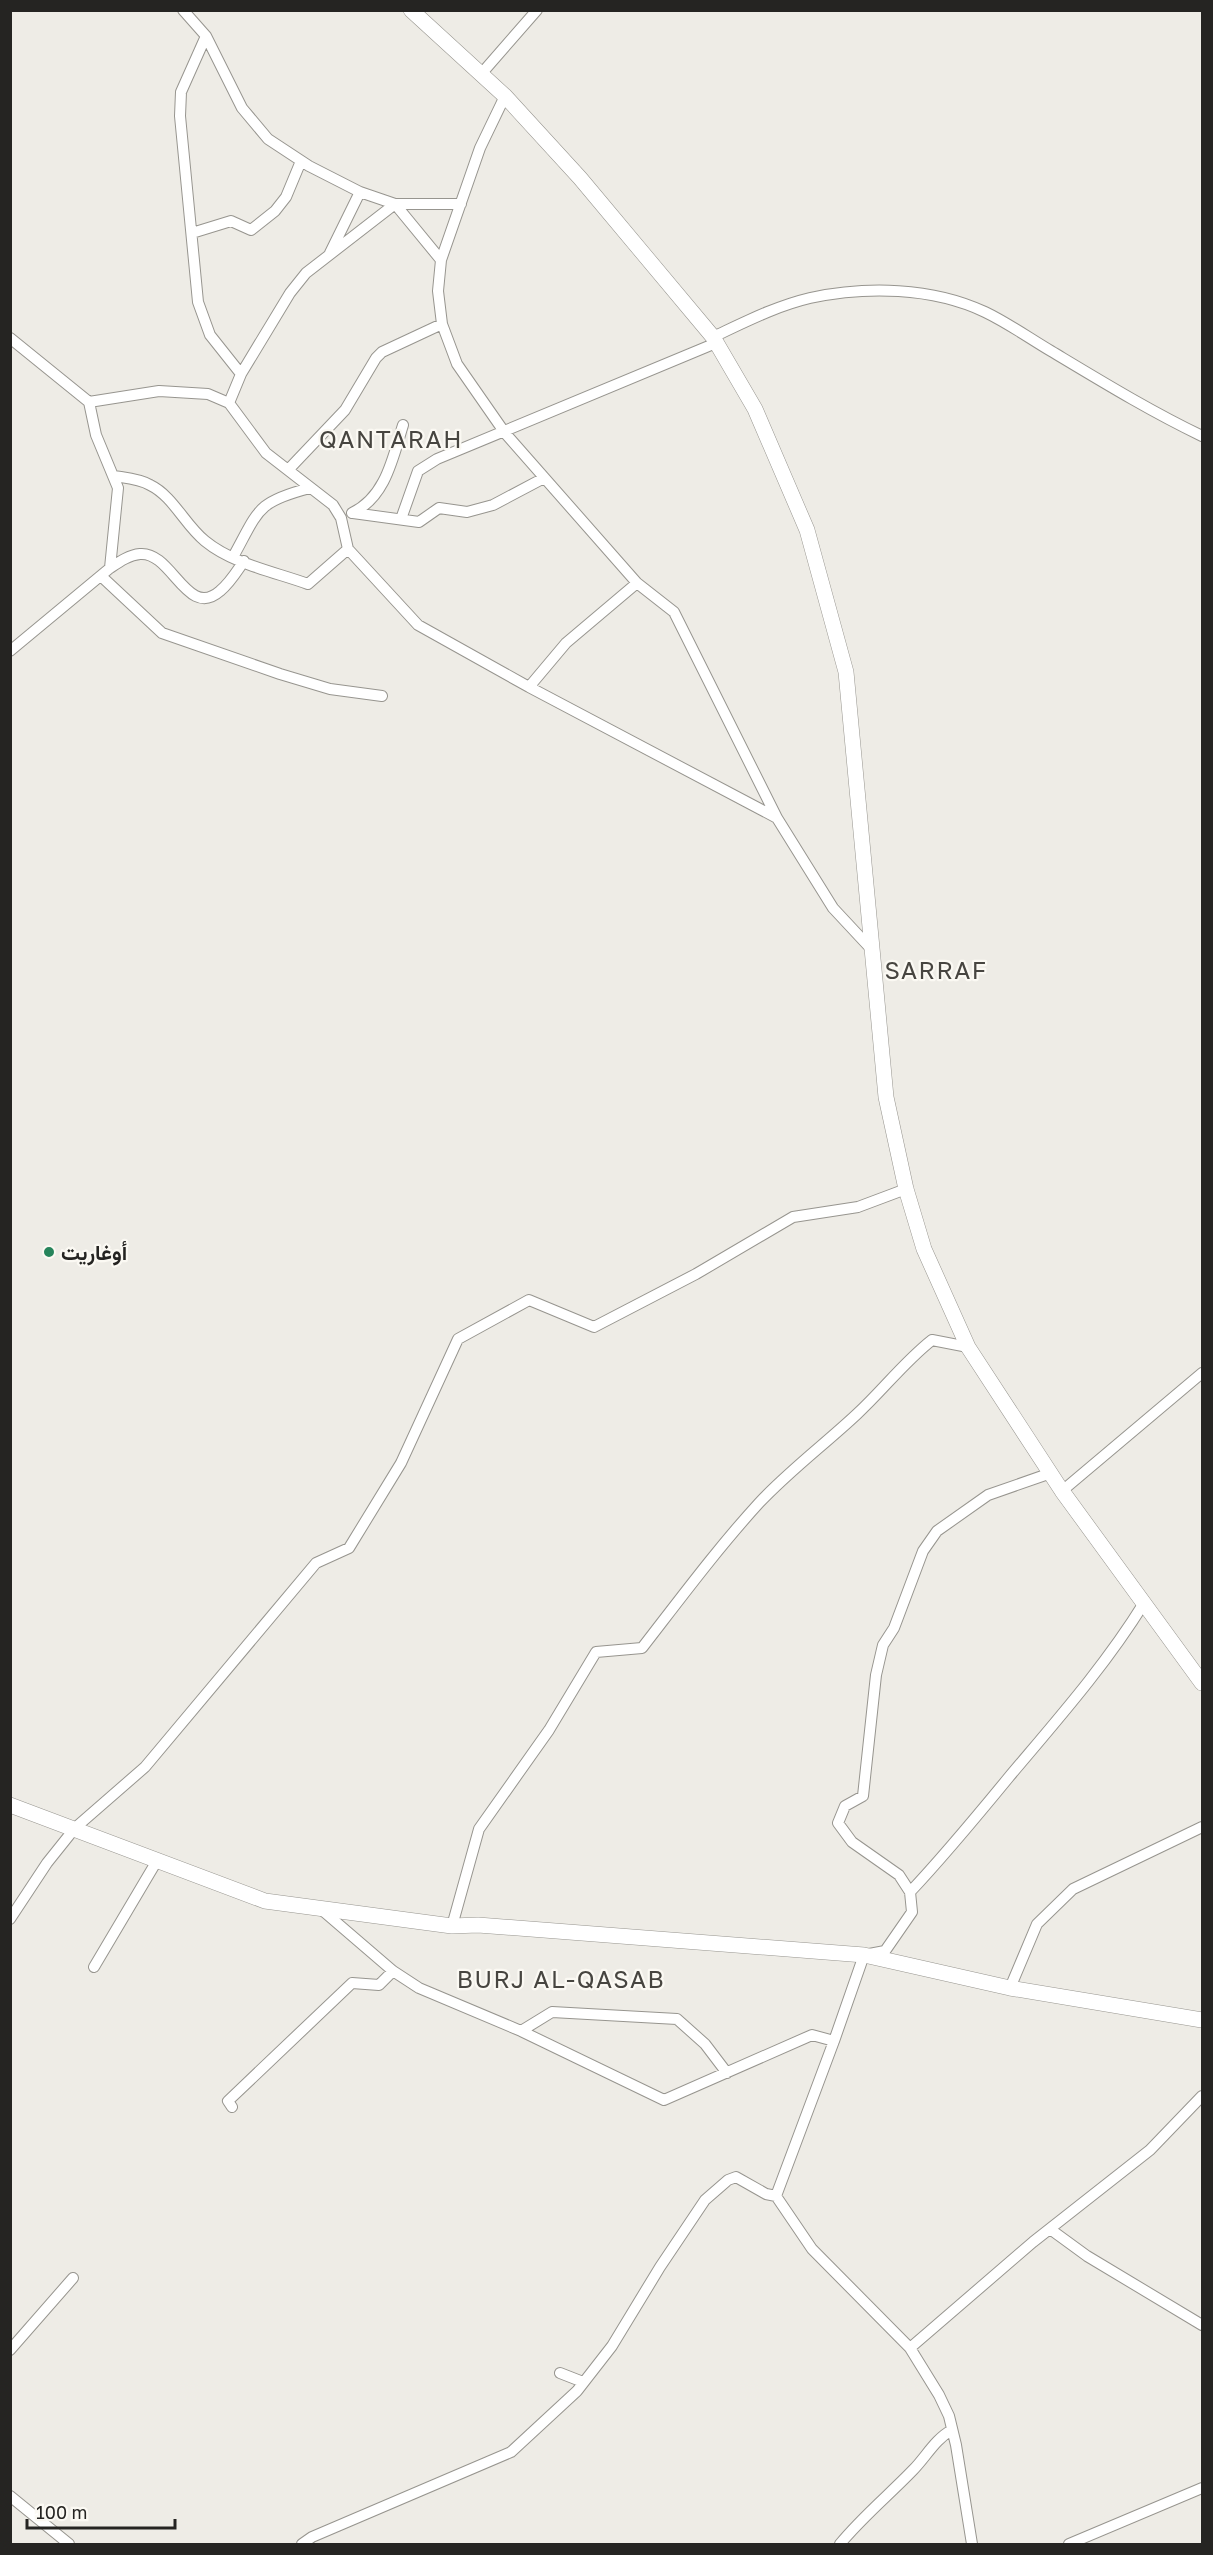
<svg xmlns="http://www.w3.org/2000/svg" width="1213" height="2555" font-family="'Golos Text',Vazirmatn,sans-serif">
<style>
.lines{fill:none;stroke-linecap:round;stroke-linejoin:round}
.street-casing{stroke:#97958f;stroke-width:12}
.secondary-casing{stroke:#97958f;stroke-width:16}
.street{stroke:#fff;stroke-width:10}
.secondary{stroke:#fff;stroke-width:15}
.poi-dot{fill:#26845b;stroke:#fbf9f3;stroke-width:2}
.labels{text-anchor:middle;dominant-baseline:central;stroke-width:4.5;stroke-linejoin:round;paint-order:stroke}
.poi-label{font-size:21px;font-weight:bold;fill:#252422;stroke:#fbf9f3;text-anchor:start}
.quarter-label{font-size:24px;letter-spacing:1.5px;fill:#474540;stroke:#fbf9f3}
</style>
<rect width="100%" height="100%" fill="#eeece6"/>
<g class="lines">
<!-- street casing -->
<g class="street-casing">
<path id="street" d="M183,10L206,36L242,108L268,139L309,166L360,192L395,204L441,260
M206,36L181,92L180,116L198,302L210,335L241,374
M482,73L537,10
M505,96L480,148L441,260L438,291L442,324L457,364L505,433L637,583L674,612L777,818
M192,233L231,221L251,230L275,211L286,197L301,161
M330,253L360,192
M713,337C745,322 776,306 810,298C866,286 932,287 985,312C1008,323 1029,338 1051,351C1101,381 1150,411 1202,436
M10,338L89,402L159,391L208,394L229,403L266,453L333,505L341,518L348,549L418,625L529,687L777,818L833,908L874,952
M229,403L241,374L290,293L306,273L395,204H461
M288,470L345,410L376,358L382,352L442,324
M114,476C126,478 140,479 150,485C173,496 185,525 205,541C233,564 275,572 308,584L348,549
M352,513C386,497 393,457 403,425
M353,513L419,522L439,508L467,512L493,505L544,478
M401,519L418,471L437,459L716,343
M233,557C259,510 256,502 310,488
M110,568C119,562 129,555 140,554C172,551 187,620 220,591C230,583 237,571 244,561
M101,576L162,633L280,674L330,689L382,696
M10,651L110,568L118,488L96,435L89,402
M529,687L566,643L637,583
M1062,1491L1202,1373
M910,1892L899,1875L852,1842L838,1823L845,1806L863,1796L876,1675L883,1645L894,1628L923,1551L937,1531L988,1495L1051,1473
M322,1910L393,1971L419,1988L521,2031L664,2100L812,2035L834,2041L864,1955L885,1951L912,1912L910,1892C945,1855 977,1816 1009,1777C1057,1720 1105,1666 1144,1603
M10,1919L47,1863L75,1828L145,1767L316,1563L349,1548L401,1463L458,1339L529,1300L594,1327L696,1274L793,1217L858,1207L906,1189
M452,1926L479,1829L549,1730L596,1652L642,1648C680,1599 717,1549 759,1503C790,1470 825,1444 857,1414C883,1390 904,1362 932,1340L968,1347
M94,1967L158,1859
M1010,1988L1037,1924L1073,1889L1202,1827
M521,2031L552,2012L677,2019L705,2044L727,2073
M834,2041L776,2196L812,2249L910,2348L939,2395L949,2416L956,2445L972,2544
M232,2107L228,2101L352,1983L379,1985L393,1971
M1050,2229L1087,2256L1202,2325
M910,2348L1033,2242L1150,2150L1202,2096
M10,2350L73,2278
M560,2373L583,2382
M10,2496L69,2544
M302,2544L312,2537L511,2452L577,2391L612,2346L660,2267L705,2200L728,2180L736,2177L766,2194L776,2196
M840,2544C862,2517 889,2495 913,2470C926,2457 935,2439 952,2430
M1069,2544L1202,2488"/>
</g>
<!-- secondary casing -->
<g class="secondary-casing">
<path id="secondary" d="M411,10L505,96L580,178L713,337L755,409L807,530L846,672L886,1097L906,1189L924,1249L968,1347L1062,1491L1202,1683
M10,1805L265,1901L452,1926L478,1925L864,1955L1010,1988L1202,2020"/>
</g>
<!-- street -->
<use href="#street" class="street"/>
<!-- secondary -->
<use href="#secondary" class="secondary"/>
</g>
<!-- markers -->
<circle class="poi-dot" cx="49" cy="1252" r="6"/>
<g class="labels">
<!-- poi labels -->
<g class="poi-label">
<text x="61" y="1252">أوغاريت</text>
</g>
<!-- quarter labels -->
<g class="quarter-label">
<text x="391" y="438">QANTARAH</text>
<text x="936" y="969">SARRAF</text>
<text x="561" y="1978">BURJ AL-QASAB</text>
</g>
</g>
<!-- border -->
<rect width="1213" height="2555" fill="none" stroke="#252422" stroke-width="24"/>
<!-- scale -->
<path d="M27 2519v9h148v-9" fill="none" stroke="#252422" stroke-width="3"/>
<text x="36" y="2519" font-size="18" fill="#252422" stroke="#fbf9f3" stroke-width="4.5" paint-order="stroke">100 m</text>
</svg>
